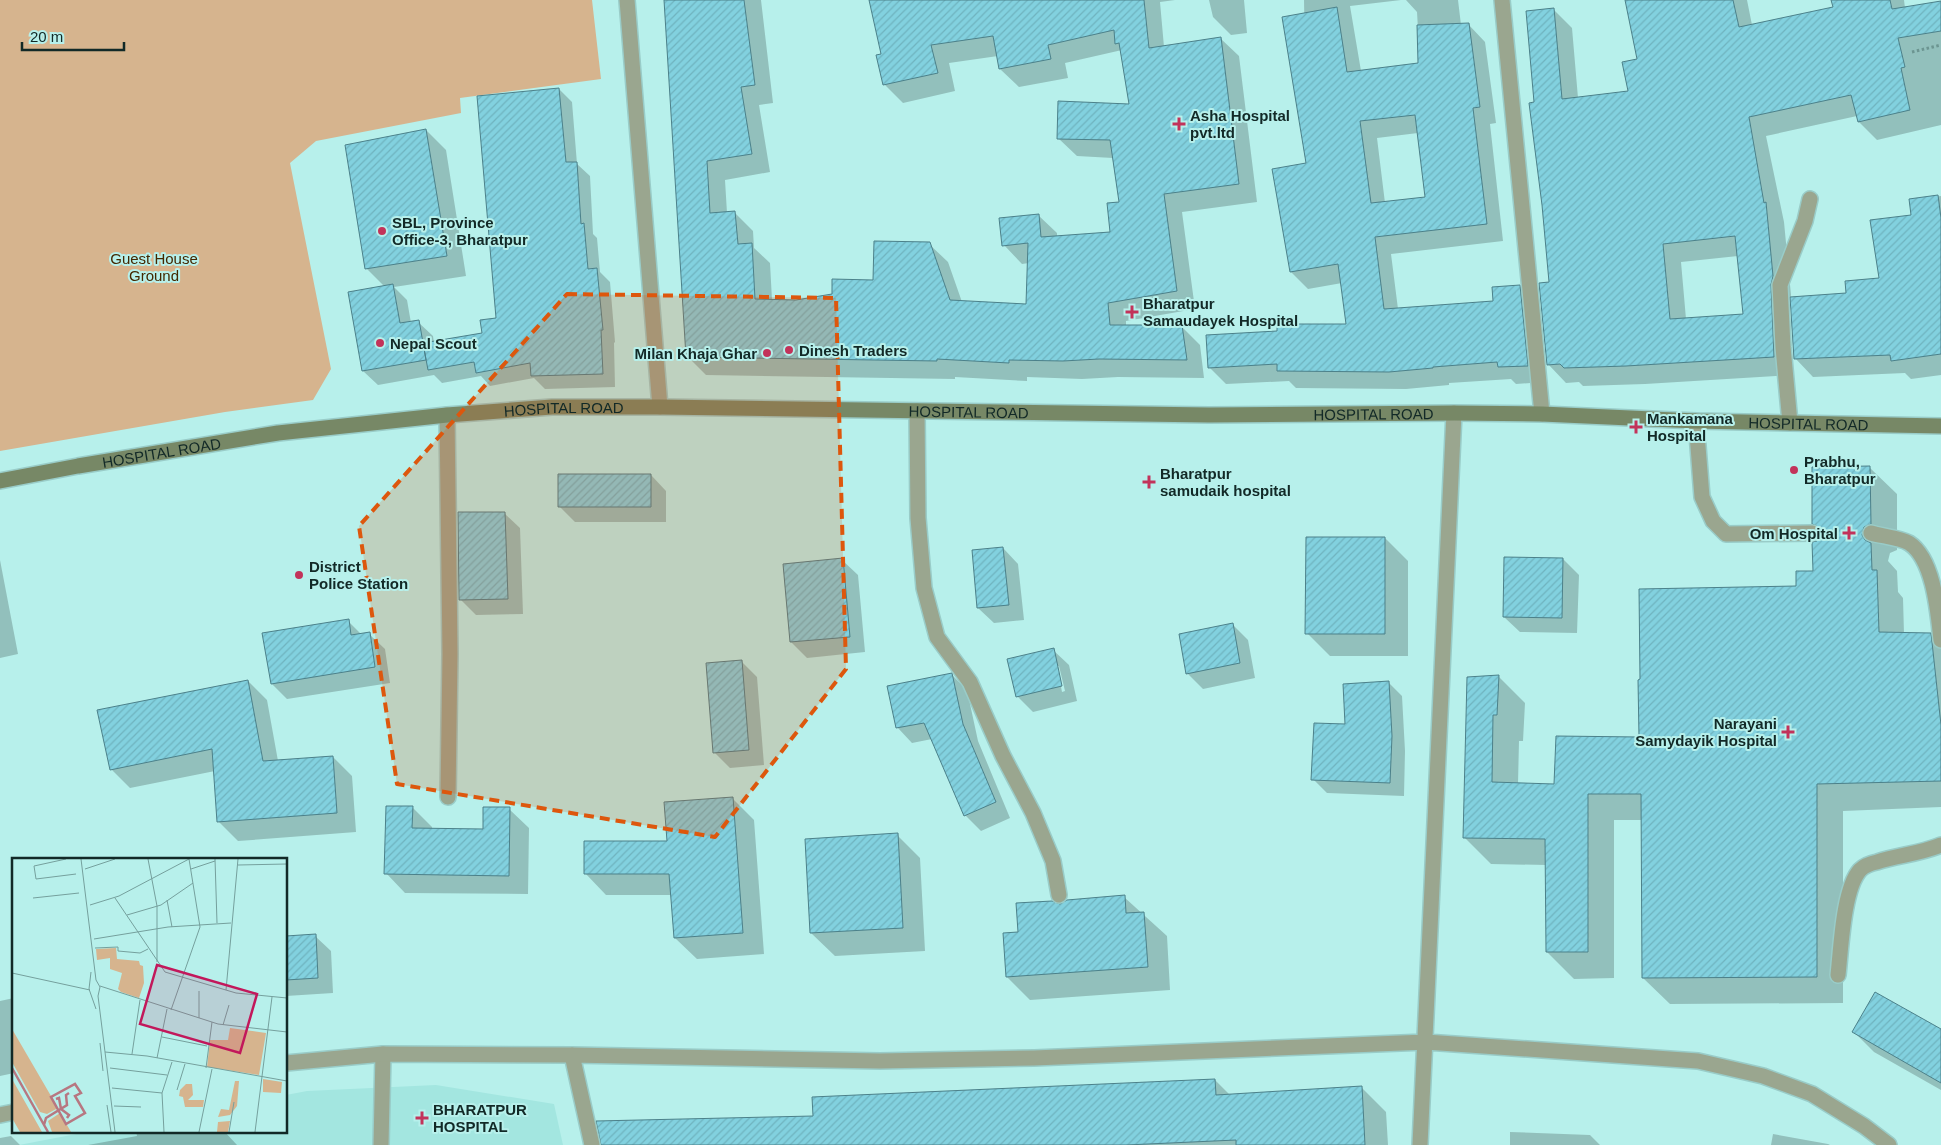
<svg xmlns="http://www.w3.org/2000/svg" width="1941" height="1145" font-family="Arial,sans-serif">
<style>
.built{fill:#a3e6e0}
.green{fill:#d6b48e}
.shadow{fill:#0003;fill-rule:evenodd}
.building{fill:url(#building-hatch);stroke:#4c818a;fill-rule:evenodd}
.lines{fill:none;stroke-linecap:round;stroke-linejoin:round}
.lane-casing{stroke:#99ccc8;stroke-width:18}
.street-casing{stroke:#99ccc8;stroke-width:18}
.secondary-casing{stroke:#99ccc8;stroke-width:18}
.path{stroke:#6c9591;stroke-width:3;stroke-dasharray:2.5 2.5;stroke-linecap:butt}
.lane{stroke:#9aa68f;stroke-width:15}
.street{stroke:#9aa68f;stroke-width:15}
.secondary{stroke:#786;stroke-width:15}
.marked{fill:#dd570d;fill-opacity:0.2;stroke:#dd570d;stroke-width:4;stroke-dasharray:10 6;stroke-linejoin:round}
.poi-dot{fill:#c2335a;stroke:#b7f0eb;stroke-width:2}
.labels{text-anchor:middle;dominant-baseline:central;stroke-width:4;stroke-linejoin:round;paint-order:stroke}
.poi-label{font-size:15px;font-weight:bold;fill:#122927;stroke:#b7f0eb;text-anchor:start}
.park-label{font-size:15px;fill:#432700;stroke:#b7f0eb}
.street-label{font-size:15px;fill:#122927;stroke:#b7f0eb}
.inset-river{fill:none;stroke:#b77781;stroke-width:2.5}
.inset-road{fill:none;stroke:#75a09d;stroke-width:1}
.view{fill:#c2185b;fill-opacity:0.15;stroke:#c2185b;stroke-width:2.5}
.inset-edge{fill:none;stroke:#122927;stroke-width:2.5}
</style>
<defs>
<pattern id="building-hatch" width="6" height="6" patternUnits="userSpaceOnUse" patternTransform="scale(1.25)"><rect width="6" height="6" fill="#82d1df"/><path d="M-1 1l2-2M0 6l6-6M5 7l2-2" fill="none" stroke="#6fb3bf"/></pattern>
</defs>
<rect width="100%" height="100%" fill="#b7f0eb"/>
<!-- built -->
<path class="built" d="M436,1085L554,1104L563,1145H19L92,1131H286V1095L307,1091Z"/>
<!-- green -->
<path class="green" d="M0,0H592L601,79L460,98L461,113L316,141L290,163L331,369L313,400L225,412L0,451Z"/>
<!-- shadow -->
<path class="shadow" d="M665,0H761L773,103L759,105L770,172L725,180L727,213H735L753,231L754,248L770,263L772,300L796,301L833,295L875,281L929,244L948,262L962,302L1027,305L1029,263L1022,264L1004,245L1038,215L1057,233V237L1112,233L1120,203L1113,158L1077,156L1058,138L1130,105L1122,50L1065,63L1068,78L1019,87L1000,69L998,56L949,63L955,91L903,103L885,85L878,56L883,55L871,0H1175L1160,2L1164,47L1220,38L1239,56L1257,202L1182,212L1195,309L1126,321V326H1181L1200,345L1204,378L1118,377L1082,379L1027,377V381L955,377V379L706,375L687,356Z
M1209,0H1244L1247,33L1231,35L1213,17Z
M1304,0H1401L1350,6L1361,71L1420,64L1417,12L1406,0H1458L1461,25L1468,24L1485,42L1496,123L1490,124L1503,241L1391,254L1398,309L1494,303L1520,286L1537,303L1544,382L1516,384L1511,379L1449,383V385L1406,389L1296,388L1289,381L1226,384L1209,367L1278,333L1348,325L1342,283L1308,289L1291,272L1307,164ZM1418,133L1426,198L1385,203L1377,138Z
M1643,0H1747L1752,25L1834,8L1832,0H1904L1905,8L1941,2V125L1877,140L1859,122L1857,116L1766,136L1784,222L1791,295L1789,304L1792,375L1645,384L1583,386L1579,382L1566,383L1548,364L1551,283L1535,103L1554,10L1572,28L1578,98L1629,92L1638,60ZM1738,256L1744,315L1686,319L1681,262Z
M559,89L572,102L577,164L590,176L593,234L597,238L600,272L610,282L615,342L614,343L615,387L545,389L534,378L490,386L481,376L442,383L434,375L378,385L363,371L350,293L385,287L366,268L426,130L446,150L466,276L394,287L407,300L411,323L418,322L433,336L434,343L484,334L497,319Z
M1941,196V375L1911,379L1905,373L1813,377L1795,358L1848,294L1880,279L1913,216L1910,200Z
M1870,468L1897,494V550L1890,553L1888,561L1897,571L1898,592L1903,598L1904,634H1930L1941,645V807L1843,811V1003L1670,1004L1643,978L1642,820H1614V978L1574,979L1547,952V865L1491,864L1464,837L1498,676L1525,703L1523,741H1519L1518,784L1556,786L1640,739L1814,572L1818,542L1822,532L1813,523Z
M651,475L666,491V522H575L559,506Z
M504,513L520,528L523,614L476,615L460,599Z
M1385,538L1408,561V656H1330L1307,633Z
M1003,548L1018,564L1024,620L994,623L978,608Z
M1563,559L1579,575L1577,633L1520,632L1504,617Z
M0,560L18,654L0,658Z
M842,560L858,575L865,652L807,658L791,642L784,565Z
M348,621L362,635L369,634L385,649L390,683L287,699L272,684Z
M1232,624L1248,640L1255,678L1203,689L1187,673Z
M1053,650L1069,665L1077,701L1033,712L1017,696ZM1057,666H1059L1065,691L1062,692Z
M742,662L757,677L764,765L730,768L715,753Z
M952,675L967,690L978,741L1010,818L981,831L965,815L932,739L912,743L897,727Z
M248,681L267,700L278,761L333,757L352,776L356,832L238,841L219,822L215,771L130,788L111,769Z
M1388,682L1402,696L1405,751L1404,796L1327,793L1313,779L1346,725Z
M732,798L754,820L764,954L697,959L675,938L672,895H606L585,873L668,842Z
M412,807L432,827V830H484L509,809L529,828L528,894L405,893L386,873Z
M897,835L920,858L925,951L835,956L811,933Z
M1124,897L1167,936L1170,990L1030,1000L1007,977L1019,933L1060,906Z
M315,936L331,951L333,993L286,996V937Z
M14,998V1073L0,1076V1001Z
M1941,1031V1090L1874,1052L1854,1032Z
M1215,1080L1230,1095L1361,1087L1386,1112L1388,1145H629L814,1117Z
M136,1131H224L237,1145H88L137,1136Z
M1510,1132L1590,1135L1600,1145H1510Z
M1773,1134L1828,1144L1830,1145H1771Z
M11,1136L20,1145H0V1138Z"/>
<!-- building -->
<path class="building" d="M664,0H744L755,85L741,87L752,154L707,161L710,213L735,211L738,244L752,243L755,299L796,300L832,294V279L873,280L874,241L930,242L950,300L1026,304L1028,243L1002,246L999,218L1039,214L1041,237L1110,232L1107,203L1119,202L1110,140L1057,139L1058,101L1129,104L1119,43L1115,44L1114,30L1048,45L1051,59L999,69L993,36L931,45L938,73L883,85L876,55L881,54L869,0H1144L1149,48L1221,37L1239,184L1164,194L1177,291L1108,303L1110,325H1182L1187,360L1099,359L1063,361L1009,360V363L937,359V361L686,357Z
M1625,0H1733L1739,27L1833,7L1831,0H1890L1892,9L1941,1V31L1898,38L1905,67L1901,68L1910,110L1858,122L1851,95L1749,117L1764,203L1766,202L1773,276L1771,285L1774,357L1626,366L1564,368L1560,364L1547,365L1539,283L1549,282L1542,205L1529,103L1534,102L1526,11L1554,8L1562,99L1628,91L1622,62L1637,59ZM1735,236L1743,314L1670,319L1663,244Z
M1337,7L1347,72L1418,63L1417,25L1469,23L1480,107L1473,108L1487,224L1375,237L1384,309L1493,301L1492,287L1520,285L1528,366L1498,367L1497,362L1433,367V368L1389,372L1277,371V364L1208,368L1206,335L1277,331V324H1346L1338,264L1290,272L1272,169L1306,163L1282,17ZM1415,115L1425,197L1371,203L1360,121Z
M559,88L566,162H577L581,224L584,223L588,269L597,268L603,330H601L603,374L531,376L530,363L476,373L474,362L428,370L423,343L482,333L480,320L496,318L477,96Z
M426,129L447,256L365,269L345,145Z
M1938,195L1941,218V354L1891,361L1890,355L1794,359L1790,297L1846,293L1845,281L1879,278L1870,220L1911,215L1909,199Z
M393,284L400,323L419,320L426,360L362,371L348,292Z
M1870,466L1871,524L1864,527L1862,535L1865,540L1871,543L1872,570H1877L1879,632L1931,633L1941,725V781L1817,784V977L1642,978L1641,794H1588V952H1546L1545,839L1463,838L1467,677L1499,675L1497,715H1493L1492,782L1554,784L1556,736L1639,737L1638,680L1640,679L1639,589L1796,586V571H1813L1812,542L1817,541L1821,533L1820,528L1812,524V467Z
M558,474H651V507H558Z
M458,512H505L508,599L459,600Z
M1306,537H1385V634H1305Z
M1003,547L1009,605L977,608L972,550Z
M1504,557L1563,558L1562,618L1503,617Z
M843,558L850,637L790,642L783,564Z
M349,619L351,635L370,632L375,667L271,684L262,633Z
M1233,623L1240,663L1186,674L1179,634Z
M1054,648L1062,686L1016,697L1007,659Z
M742,660L749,750L713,753L706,663Z
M952,673L963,724L996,802L964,816L924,723L896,728L887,686Z
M248,680L263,761L333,756L337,813L217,822L212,749L110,770L97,710Z
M1389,681L1392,736L1390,783L1311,780L1314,723L1345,724L1343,684Z
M733,797L743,933L674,938L669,874H584V841H667L664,802Z
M386,806H413L412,828L483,829V807H510L509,876L384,874Z
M898,833L903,928L810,933L805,839Z
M1125,895L1126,913L1144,912L1148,967L1006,977L1003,933L1018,932L1016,903L1052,901L1060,904L1067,900Z
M316,934L318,978L286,980V936Z
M1875,992L1941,1029V1083L1852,1032Z
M1215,1079L1216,1095L1362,1086L1365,1145H1236V1140L1126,1145H601L596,1121L813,1116L812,1097Z"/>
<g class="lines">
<!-- lane casing -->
<g class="lane-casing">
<path id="lane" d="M1696,421L1702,497L1713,521L1726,534L1812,533
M1790,423L1783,347L1780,285L1805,221L1810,199
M1871,533C1881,536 1901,538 1909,543C1934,559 1938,613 1941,640
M1838,975C1841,949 1843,889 1860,870C1864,866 1872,863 1877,862C1898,855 1920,854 1941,845
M381,1145L383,1054"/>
</g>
<!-- street casing -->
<g class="street-casing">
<path id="street" d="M627,0L660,407
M1502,0L1542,414
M917,411L918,518L924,588L937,637L970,682L1003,756L1033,813L1053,861L1059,895
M447,415L450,654L448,797
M572,1055L592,1145
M286,1063L383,1054L572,1055L880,1061L1034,1058L1426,1042L1698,1061L1763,1076L1812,1094L1864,1126L1889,1145
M0,1115L14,1112
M1420,1145L1454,413"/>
</g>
<!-- secondary casing -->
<g class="secondary-casing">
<g id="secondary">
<path id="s1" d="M0,481L78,466L278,433L447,415L552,407H660L1209,415L1454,413L1542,414L1696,421L1941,426"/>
</g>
</g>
<!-- path -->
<path class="path" d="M1912,52L1941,45"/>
<!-- lane -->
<use href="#lane" class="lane"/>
<!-- street -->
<use href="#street" class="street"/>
<!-- secondary -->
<use href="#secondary" class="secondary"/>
</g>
<!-- marked area -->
<path class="marked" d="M567,294L836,298L846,669L715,837L397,784L359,526Z"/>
<!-- markers -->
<g class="poi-dot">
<path d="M1176.5 116.5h5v5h5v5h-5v5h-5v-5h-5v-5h5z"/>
<circle cx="382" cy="231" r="5"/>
<path d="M1129.5 304.5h5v5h5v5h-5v5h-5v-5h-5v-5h5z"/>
<circle cx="380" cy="343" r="5"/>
<circle cx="789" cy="350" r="5"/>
<circle cx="767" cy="353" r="5"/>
<path d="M1633.5 419.5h5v5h5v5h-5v5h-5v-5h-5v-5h5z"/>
<circle cx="1794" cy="470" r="5"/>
<path d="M1146.5 474.5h5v5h5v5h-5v5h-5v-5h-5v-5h5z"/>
<path d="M1846.5 525.5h5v5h5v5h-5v5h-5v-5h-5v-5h5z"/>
<circle cx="299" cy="575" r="5"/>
<path d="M1785.5 724.5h5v5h5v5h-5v5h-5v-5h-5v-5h5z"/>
<path d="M419.5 1110.5h5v5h5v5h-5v5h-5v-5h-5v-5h5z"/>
</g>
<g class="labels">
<!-- poi labels -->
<g class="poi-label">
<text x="1190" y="115">Asha Hospital<tspan x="1190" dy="17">pvt.ltd</tspan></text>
<text x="392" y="222">SBL, Province<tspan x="392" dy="17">Office-3, Bharatpur</tspan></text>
<text x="1143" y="303">Bharatpur<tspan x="1143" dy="17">Samaudayek Hospital</tspan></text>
<text x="390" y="343">Nepal Scout</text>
<text x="799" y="350">Dinesh Traders</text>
<text x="757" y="353" text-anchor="end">Milan Khaja Ghar</text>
<text x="1647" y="418">Mankamana<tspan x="1647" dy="17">Hospital</tspan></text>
<text x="1804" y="461">Prabhu,<tspan x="1804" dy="17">Bharatpur</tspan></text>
<text x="1160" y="473">Bharatpur<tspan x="1160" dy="17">samudaik hospital</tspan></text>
<text x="1838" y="533" text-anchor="end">Om Hospital</text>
<text x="309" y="566">District<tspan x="309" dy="17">Police Station</tspan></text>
<text x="1777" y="723" text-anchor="end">Narayani<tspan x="1777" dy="17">Samydayik Hospital</tspan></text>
<text x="433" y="1109">BHARATPUR<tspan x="433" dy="17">HOSPITAL</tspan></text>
</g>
<!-- park labels -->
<g class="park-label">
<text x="154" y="258">Guest House<tspan x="154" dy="17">Ground</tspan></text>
</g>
<!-- street labels -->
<g class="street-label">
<text stroke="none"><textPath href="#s1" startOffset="569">HOSPITAL ROAD</textPath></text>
<text stroke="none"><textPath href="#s1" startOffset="974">HOSPITAL ROAD</textPath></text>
<text stroke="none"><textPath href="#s1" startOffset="1379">HOSPITAL ROAD</textPath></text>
<text stroke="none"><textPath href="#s1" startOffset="1814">HOSPITAL ROAD</textPath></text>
<text stroke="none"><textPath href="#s1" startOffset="164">HOSPITAL ROAD</textPath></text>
</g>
</g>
<!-- overview -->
<g transform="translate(12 858)">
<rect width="275" height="275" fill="#b7f0eb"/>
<path d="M104,90L105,101L127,103L128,107L131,108L132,125L127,140L109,134L106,131L110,115L98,111V100L85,102L84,91ZM218,170L254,175L247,217L195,209L198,182H216ZM0,171L46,250L35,256L28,254L0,204ZM0,221L30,274H8L0,260ZM251,221L270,224L269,235L251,234ZM48,255L59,274H40L36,263Z" fill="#d6b48e"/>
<path d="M223,223H227L225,248L218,257L206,259L209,251L217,252ZM174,226H180L181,237L176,242H192L191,249H173L171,239L167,238L168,232ZM218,263L216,274H205L206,264Z" fill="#d6b48e"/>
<path class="inset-river" d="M0,210L36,274M63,226L69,235L63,238L73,255L54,266L39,239ZM44,241L47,240L49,251L57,257L55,260M32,267L34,260L55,247L54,237L57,235"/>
<path class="inset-road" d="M54,1L22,8L24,21L64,16M69,1L84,122L88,129L86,138L103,274M136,1L145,48V104M203,1L205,65M226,7L275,6M73,11L103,1M179,11L203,3M21,40L67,35M103,40L153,114L224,135L275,140M155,42L160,69M78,47L107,38L177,1M115,57L149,47L181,25M82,81L156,69L219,65M83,90L106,89V93L128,95L136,91M79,114L77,131L84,151M0,115L78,132M88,128L206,166L275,174M214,132L226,1M187,133V160M159,152L188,69L177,1M211,167L217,147M150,179L195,188M88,185L91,213M93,194L135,198L275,223M120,196L128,142M145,200L155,151M98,210L155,217M194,210L200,164M100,230L150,235M165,232L173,206M95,247L99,274M102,248L129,249M152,274L150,235L160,204M187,274L200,211M217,274L222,244M243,274L260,139"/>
<path class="view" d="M145,107L245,136L228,195L128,166Z"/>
<rect width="275" height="275" class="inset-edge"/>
</g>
<!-- scale -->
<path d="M22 42v8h102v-8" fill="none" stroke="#122927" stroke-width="2.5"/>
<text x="30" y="42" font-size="15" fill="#122927" stroke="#b7f0eb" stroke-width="4" paint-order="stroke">20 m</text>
</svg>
